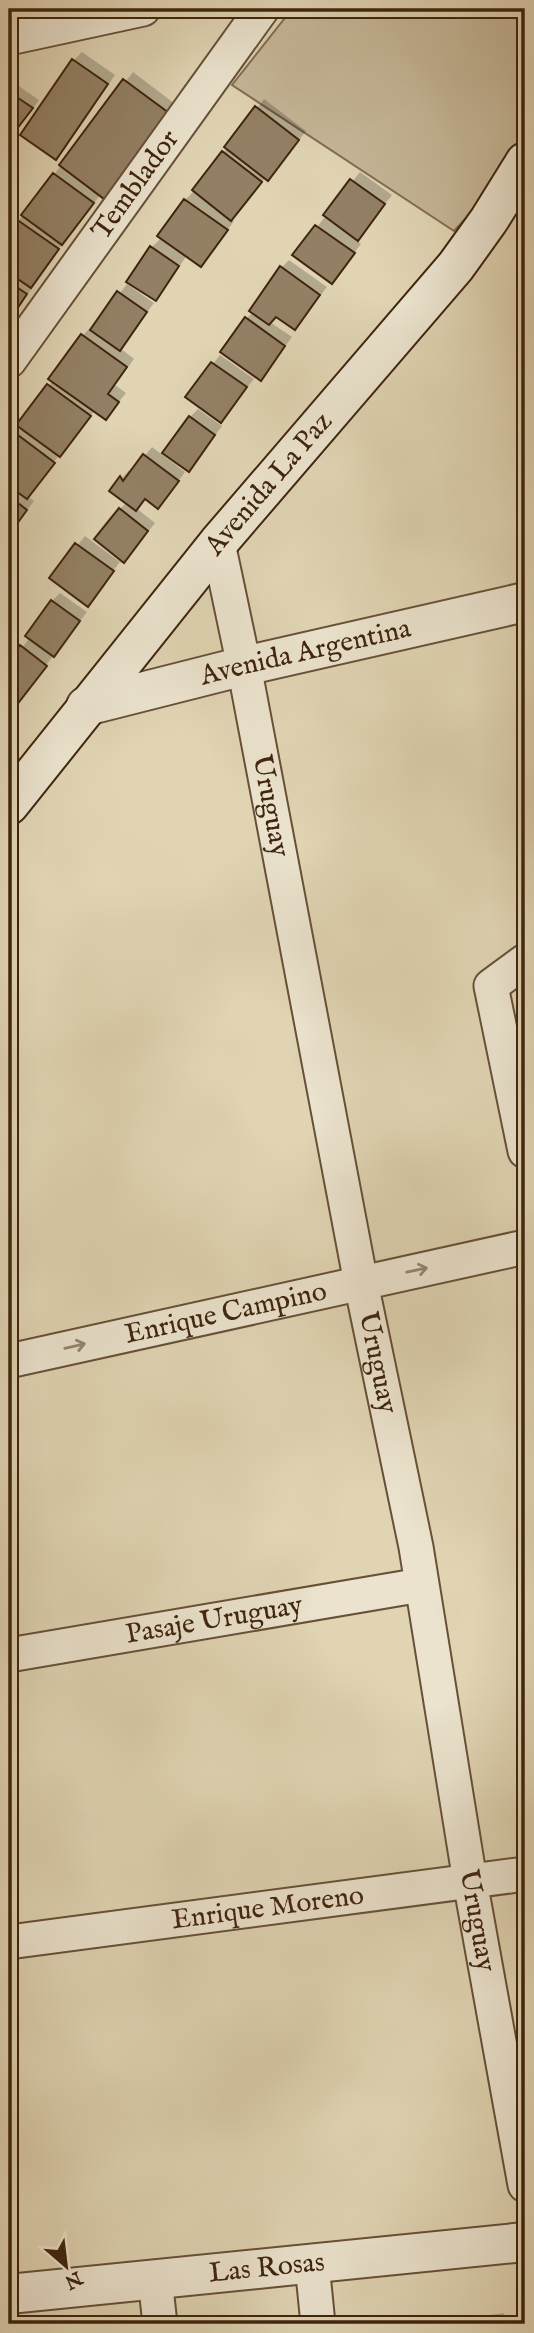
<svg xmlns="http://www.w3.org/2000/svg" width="534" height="2333" font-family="'IM FELL English',serif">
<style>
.green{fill:#c5b697;stroke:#826d52;stroke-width:2}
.shadow{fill:#0003}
.building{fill:#938064;stroke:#3f240e;stroke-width:2}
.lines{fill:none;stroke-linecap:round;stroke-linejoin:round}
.minor-casing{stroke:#675037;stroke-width:37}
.tertiary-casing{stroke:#675037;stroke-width:42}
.secondary-casing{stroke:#3f240e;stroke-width:42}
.minor{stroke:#ebe3ce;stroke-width:33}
.tertiary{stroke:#ebe3ce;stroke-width:38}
.secondary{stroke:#ebe3ce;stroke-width:38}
.oneway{stroke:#95846e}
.labels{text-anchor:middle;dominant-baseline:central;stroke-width:7;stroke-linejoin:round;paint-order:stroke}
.street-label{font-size:28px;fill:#3f240e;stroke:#ebe3ce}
</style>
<rect width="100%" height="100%" fill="#e0d4b3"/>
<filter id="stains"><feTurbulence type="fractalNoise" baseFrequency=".00286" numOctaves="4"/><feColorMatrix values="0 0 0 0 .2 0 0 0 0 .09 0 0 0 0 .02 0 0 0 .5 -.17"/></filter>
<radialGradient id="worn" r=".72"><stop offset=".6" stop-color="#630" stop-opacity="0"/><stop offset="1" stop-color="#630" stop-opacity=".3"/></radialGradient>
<!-- green -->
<path class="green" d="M292,9H525V140L507,174L454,231L232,85Z"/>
<!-- shadow -->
<path class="shadow" d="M82,52L115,75L64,150L56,158L23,135L74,60Z
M133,72L179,107L101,194L32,284L34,285L9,322V233Z
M16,84L39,100L9,140V88Z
M264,99L306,131L276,170L266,177L230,219L234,221L209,257L201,265L187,255L163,291L155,299L151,248L162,237L185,200L195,190Z
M360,172L392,195L356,240L361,244L332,282L295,255Z
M289,260L327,287L295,328L277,315L270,322L292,337L261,378L246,319L253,312L281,268Z
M127,284L154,303L120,348L134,359L115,385L126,393L106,418L95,410L27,496L34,501L9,534V443L22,427L19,424L53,380L51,378L83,335L91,327L93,328Z
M220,355L254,379L220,421L187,397Z
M198,409L222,426L189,470L190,417Z
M152,447L185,472L166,498L146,497L136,508L155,523L132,552L120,509L127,502L112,490L129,470L131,473Z
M85,536L120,562L88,604L52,578Z
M60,593L87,612L19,700L9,692V663L30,638L52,601Z
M9,697L17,703L9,713Z
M504,2313L505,2324H458L465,2318Z
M448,2320L449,2324H416Z"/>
<!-- building -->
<path class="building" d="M72,59L108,84L56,160L20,135Z
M123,79L173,116L108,202L59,165Z
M9,92L33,108L9,139Z
M255,106L299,140L268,181L224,147Z
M222,151L262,182L231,221L192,190Z
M53,173L94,203L62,245L21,215Z
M350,179L385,204L358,241L323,215Z
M184,199L228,230L201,267L157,236Z
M16,219L59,249L31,288L9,273V230Z
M315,225L355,253L332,284L292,255Z
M150,246L179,266L156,301L126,282Z
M280,266L320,295L295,330L276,317L269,325L249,311Z
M9,282L27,294L9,321Z
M117,291L147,312L120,351L90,330Z
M245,317L285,346L261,381L220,352Z
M81,334L127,367L108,394L119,402L106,420L48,379Z
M211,362L247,387L221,423L185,397Z
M47,384L91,416L60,457L16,425Z
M189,416L215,435L189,472L162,453Z
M14,432L55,463L27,499L9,486V440Z
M143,454L179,481L158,509L145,499L136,511L109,491L120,476L123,481Z
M9,496L27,510L9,535Z
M119,508L148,531L124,563L94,539Z
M75,543L114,571L88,607L49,578Z
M51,600L80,621L54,657L25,636Z
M20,645L47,666L19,702L9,694V660Z"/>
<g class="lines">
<!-- minor casing -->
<g class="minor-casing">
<g id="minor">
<path d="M9,38L143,9"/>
<path id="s1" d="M9,361L262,9"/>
<path id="s2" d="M218,543L244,666L361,1283L416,1547L470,1881L525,2185"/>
<path d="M525,961L491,986L525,1151"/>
<path id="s3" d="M9,1361L525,1247"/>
<path id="s4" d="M9,1655L421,1585"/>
<path id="s5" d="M9,1942L525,1874"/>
<path d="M312,2264L318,2324"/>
<path d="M155,2279L160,2324"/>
</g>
</g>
<!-- tertiary casing -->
<g class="tertiary-casing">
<g id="tertiary">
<path id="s6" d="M86,706L244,666L525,602"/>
<path id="s7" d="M9,2294L525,2242"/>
</g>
</g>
<!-- secondary casing -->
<g class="secondary-casing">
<g id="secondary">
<path id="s8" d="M9,805L218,543L456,266L489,220L525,162"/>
</g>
</g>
<!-- minor -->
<use href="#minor" class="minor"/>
<!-- tertiary -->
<use href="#tertiary" class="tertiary"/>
<!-- secondary -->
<use href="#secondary" class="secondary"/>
</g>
<!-- one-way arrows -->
<defs><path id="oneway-shaft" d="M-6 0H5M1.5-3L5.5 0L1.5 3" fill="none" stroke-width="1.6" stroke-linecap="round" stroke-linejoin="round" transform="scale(1.75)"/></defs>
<g class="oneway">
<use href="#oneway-shaft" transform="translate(417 1270) rotate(-12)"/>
<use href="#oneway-shaft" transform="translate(75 1346) rotate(-13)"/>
</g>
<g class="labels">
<!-- street labels -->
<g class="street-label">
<text stroke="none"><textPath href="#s1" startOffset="217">Temblador</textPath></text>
<text stroke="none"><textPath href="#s8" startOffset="413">Avenida La Paz</textPath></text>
<text stroke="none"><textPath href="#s6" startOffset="226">Avenida Argentina</textPath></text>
<text stroke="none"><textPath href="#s2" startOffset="268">Uruguay</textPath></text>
<text stroke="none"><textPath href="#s3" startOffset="222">Enrique Campino</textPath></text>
<text stroke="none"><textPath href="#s2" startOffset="835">Uruguay</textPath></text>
<text stroke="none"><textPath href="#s4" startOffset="208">Pasaje Uruguay</textPath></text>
<text stroke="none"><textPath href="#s5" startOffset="261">Enrique Moreno</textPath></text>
<text stroke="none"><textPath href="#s2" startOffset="1402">Uruguay</textPath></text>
<text stroke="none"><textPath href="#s7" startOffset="259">Las Rosas</textPath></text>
</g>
</g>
<!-- margin -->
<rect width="534" height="2333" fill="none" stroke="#e0d4b3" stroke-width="35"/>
<rect x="10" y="10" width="513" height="2312" fill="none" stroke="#3f240e" stroke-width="3.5"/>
<rect x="18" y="18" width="499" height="2298" fill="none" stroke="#3f240e" stroke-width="2"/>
<!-- north arrow -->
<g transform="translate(66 2266) rotate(152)" stroke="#ebe3ce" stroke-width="5" paint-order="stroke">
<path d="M0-5L12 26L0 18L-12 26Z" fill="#3f240e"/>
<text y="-10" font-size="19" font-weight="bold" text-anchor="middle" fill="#3f240e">N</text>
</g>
<rect width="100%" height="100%" filter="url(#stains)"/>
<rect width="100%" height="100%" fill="url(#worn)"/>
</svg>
